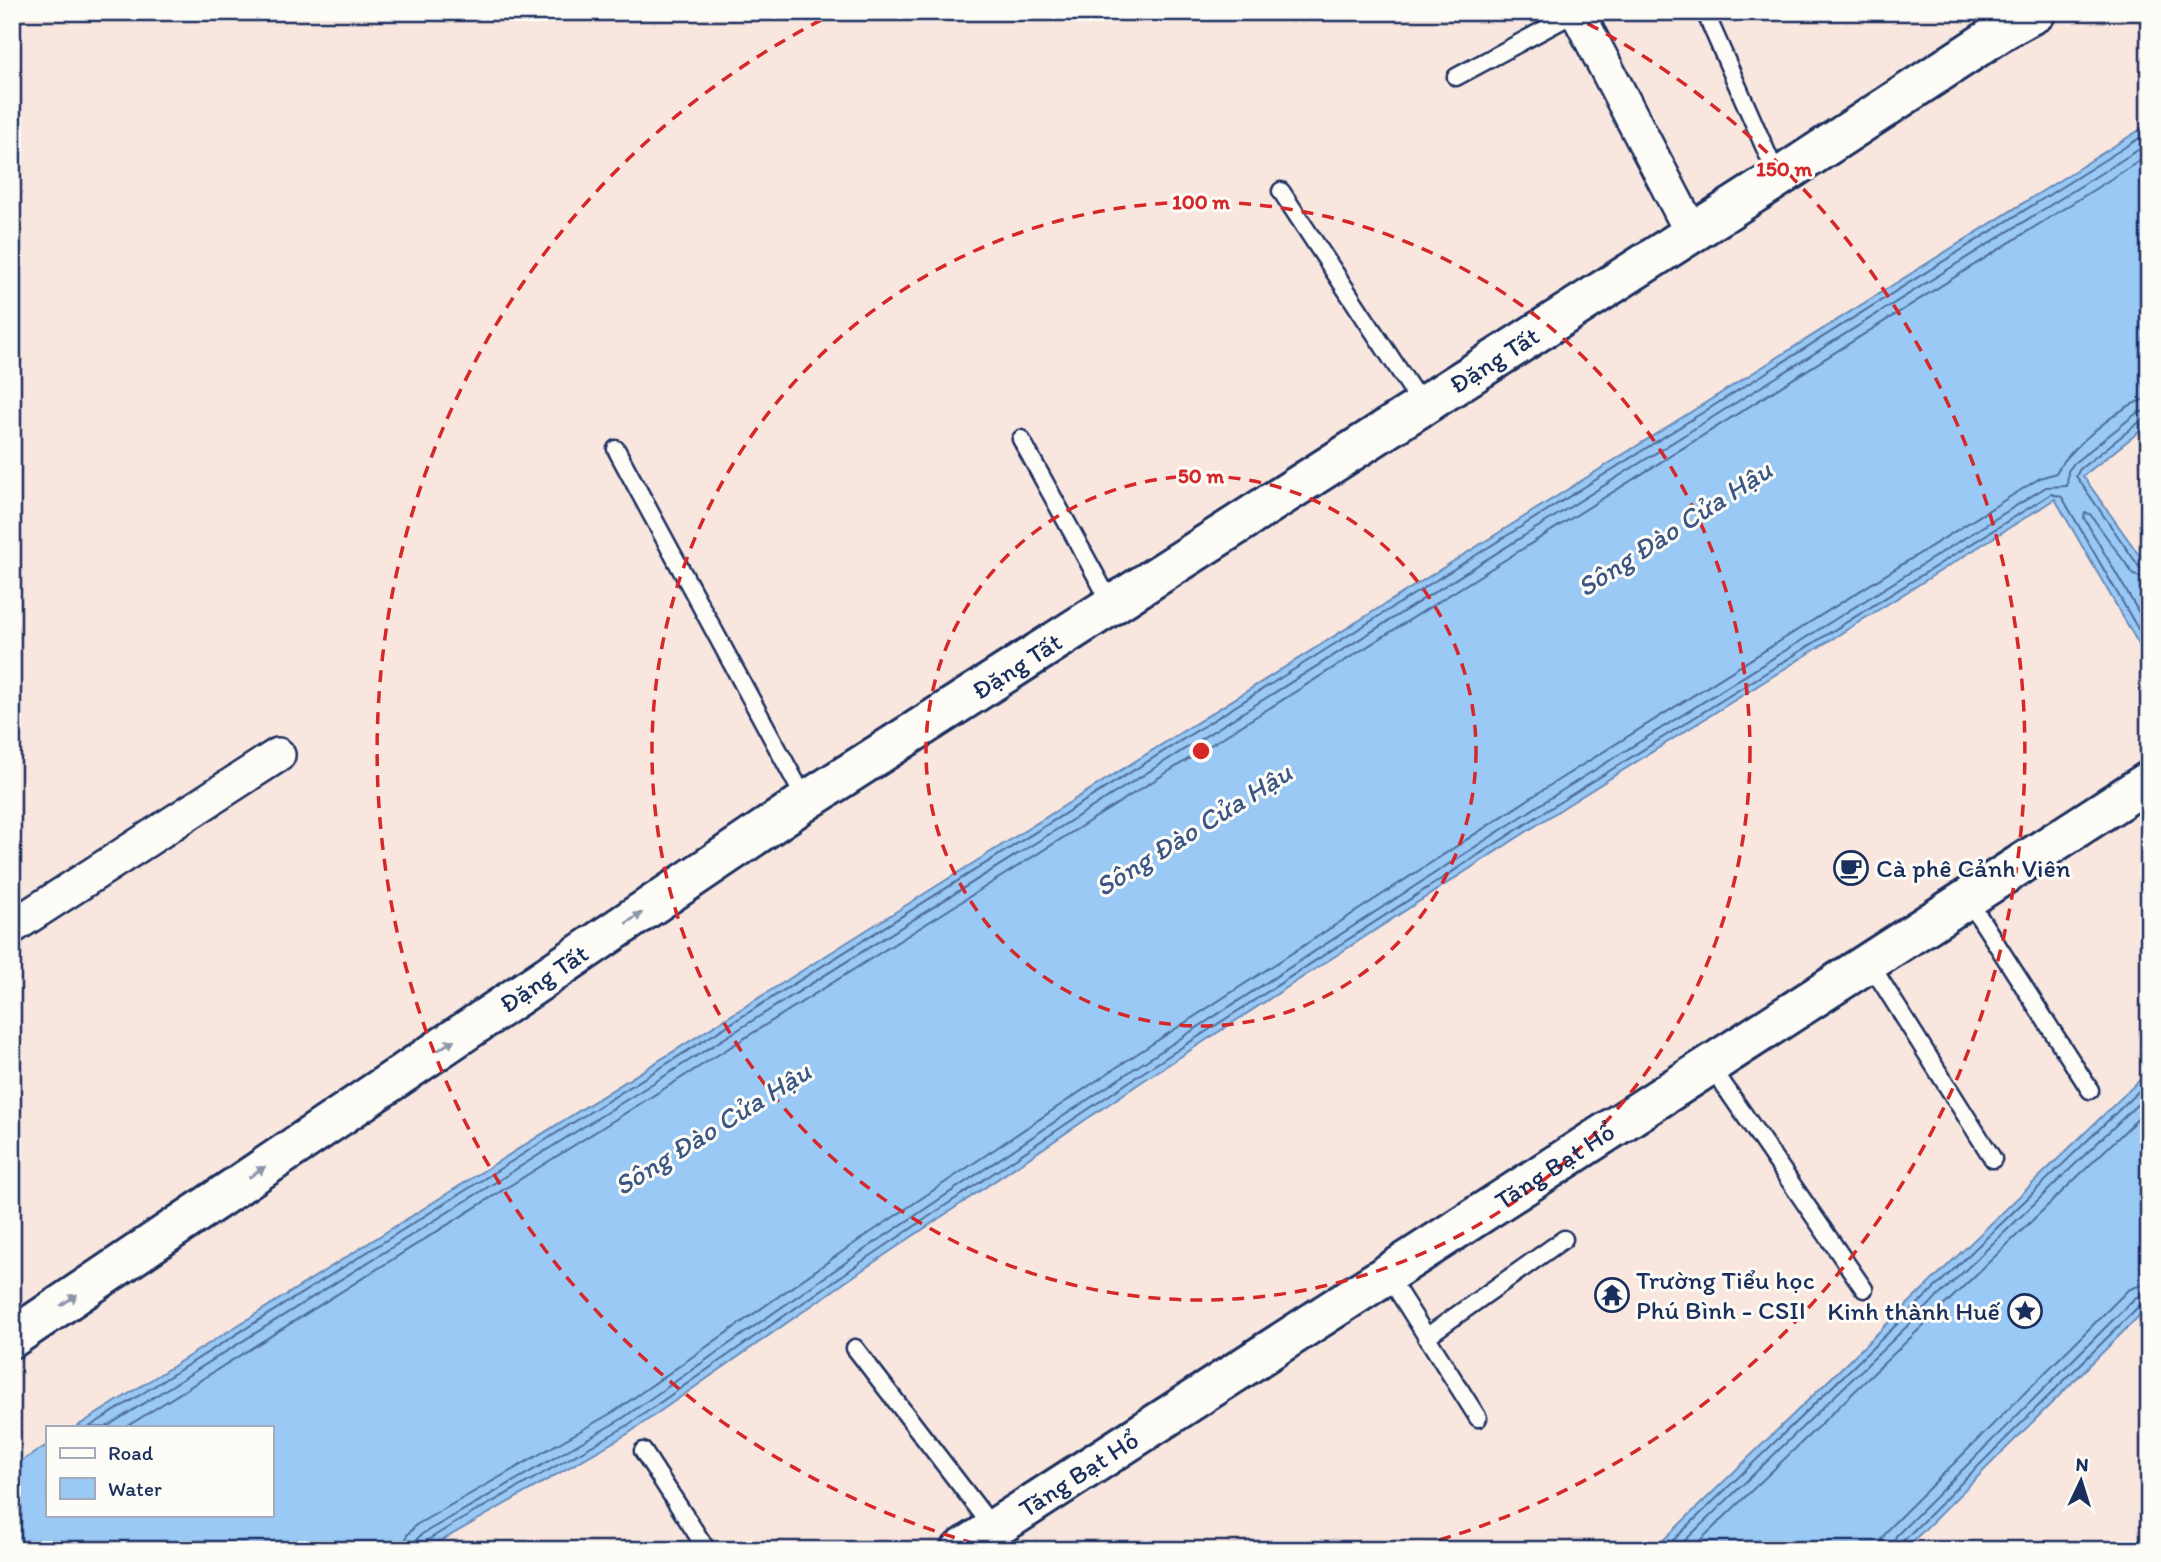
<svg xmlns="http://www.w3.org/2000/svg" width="2161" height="1562" font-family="Itim,sans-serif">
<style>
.water{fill:#9ac9f5;stroke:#678bb9;stroke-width:2}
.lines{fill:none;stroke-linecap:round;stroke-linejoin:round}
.shore{stroke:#4e6d9a;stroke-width:2}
.lane-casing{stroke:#1b2f5e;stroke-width:21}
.street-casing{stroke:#1b2f5e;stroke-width:38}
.secondary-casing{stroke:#1b2f5e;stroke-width:44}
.lane{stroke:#fdfcf7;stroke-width:16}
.street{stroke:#fdfcf7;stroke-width:33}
.secondary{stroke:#fdfcf7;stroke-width:38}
.oneway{fill:#8c96aa}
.ring{fill:none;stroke:#d62828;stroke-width:3.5;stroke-dasharray:12 9}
.labels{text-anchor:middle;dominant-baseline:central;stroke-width:6;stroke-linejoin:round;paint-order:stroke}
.street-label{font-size:26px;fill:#1b2f5e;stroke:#fdfcf7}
.poi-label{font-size:26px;fill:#1b2f5e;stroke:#fdfcf7;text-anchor:start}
.water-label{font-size:28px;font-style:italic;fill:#3b5684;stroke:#fdfcf7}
.centre{fill:#d62828;stroke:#fdfcf7;stroke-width:3.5}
.ring-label{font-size:21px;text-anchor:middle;font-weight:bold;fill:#d62828;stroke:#fdfcf7;stroke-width:6;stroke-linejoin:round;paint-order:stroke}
</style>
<rect width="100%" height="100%" fill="#f9e7df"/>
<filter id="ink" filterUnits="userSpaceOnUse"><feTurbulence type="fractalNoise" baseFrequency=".0143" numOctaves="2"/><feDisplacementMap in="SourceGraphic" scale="14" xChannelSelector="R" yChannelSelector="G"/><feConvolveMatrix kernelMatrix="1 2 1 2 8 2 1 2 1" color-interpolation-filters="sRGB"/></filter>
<g filter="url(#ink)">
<!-- water -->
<path class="water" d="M2149,124V424L2083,476L2149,569V662L2055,499L1566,806L1140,1083L864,1269L629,1433L425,1550H12V1467L47,1445V1515H271V1427H76Z
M2149,1071V1306L1904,1550H1653Z"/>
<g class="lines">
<!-- shore -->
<path class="shore" d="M2149,419L2142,420L2080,469L2076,476L2140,568L2149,572
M2149,580L2134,575L2090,514L2085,513L2084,518L2149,630
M89,1427L2149,132
M106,1427L2149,143
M126,1427L2149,155
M404,1550L407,1535L416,1525L615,1411L849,1247L1126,1061L1552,784L2040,478L2056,473C2066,452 2125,400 2149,399
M414,1550L416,1540L422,1534L620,1420L855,1256L1132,1070L1558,793L2046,487L2067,486L2068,471L2074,463L2137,413L2149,410
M423,1550L426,1541L457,1522L625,1427L860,1263L1136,1077L1563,800L2051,494L2062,497L2149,648
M1663,1550L2149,1081
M1675,1550L2149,1093
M1690,1550L2149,1108
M1881,1550L1882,1539L1889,1528L2128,1290L2149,1282
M1891,1550L1896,1536L2135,1298L2149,1293
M1900,1550L1902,1542L2141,1304L2149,1302"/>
<!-- lane casing -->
<g class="lane-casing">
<path id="lane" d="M1705,12L1778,178
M1456,77L1577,12
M1281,191L1422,405
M1021,439L1112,605
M616,449L806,801
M1967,898L2090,1090
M1869,962L1993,1159
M1710,1065L1864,1289
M1387,1274L1478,1418
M1426,1337L1564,1239
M855,1348L994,1529
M643,1451L707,1550"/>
</g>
<!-- street casing -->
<g class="street-casing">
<path id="street" d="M1577,12L1692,233
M12,927L278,755"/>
</g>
<!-- secondary casing -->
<g class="secondary-casing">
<g id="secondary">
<path id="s1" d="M12,1338L806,801L1778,178L2005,29L2036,12"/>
<path id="s2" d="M961,1550L2149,781"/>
</g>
</g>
<!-- lane -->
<use href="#lane" class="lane"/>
<!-- street -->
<use href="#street" class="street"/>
<!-- secondary -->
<use href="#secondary" class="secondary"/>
</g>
<!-- one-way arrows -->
<defs><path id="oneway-solid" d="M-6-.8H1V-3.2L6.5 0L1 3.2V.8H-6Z" transform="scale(1.75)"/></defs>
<g class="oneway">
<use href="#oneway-solid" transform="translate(634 918) rotate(-34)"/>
<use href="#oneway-solid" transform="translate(446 1045) rotate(-34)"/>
<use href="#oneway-solid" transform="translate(257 1172) rotate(-34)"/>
<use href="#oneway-solid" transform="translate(69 1300) rotate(-34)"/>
</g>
</g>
<!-- distance rings -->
<g class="ring">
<circle cx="1201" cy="751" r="275"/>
<circle cx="1201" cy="751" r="549"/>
<path d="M995 1549A824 824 0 0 1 833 14M1569 14A824 824 0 0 1 1407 1549"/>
</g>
<!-- icons -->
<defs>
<g id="cafe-ring" transform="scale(1.75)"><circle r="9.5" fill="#fdfcf7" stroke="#1b2f5e" stroke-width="1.5"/><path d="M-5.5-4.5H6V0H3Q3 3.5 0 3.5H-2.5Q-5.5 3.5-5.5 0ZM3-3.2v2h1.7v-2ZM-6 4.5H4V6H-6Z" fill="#1b2f5e"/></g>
<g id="temple-ring" transform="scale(1.75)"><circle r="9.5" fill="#fdfcf7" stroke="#1b2f5e" stroke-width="1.5"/><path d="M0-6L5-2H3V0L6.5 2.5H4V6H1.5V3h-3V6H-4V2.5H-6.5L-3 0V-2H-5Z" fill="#1b2f5e"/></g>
<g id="sight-ring" transform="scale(1.75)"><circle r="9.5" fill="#fdfcf7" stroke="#1b2f5e" stroke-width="1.5"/><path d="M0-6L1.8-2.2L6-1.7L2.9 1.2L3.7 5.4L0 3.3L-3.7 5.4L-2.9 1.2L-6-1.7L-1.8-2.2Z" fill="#1b2f5e"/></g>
</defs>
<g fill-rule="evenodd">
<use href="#cafe-ring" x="1851" y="868"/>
<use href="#temple-ring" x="1612" y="1295"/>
<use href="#sight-ring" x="2025" y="1311"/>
</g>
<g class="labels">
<!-- street labels -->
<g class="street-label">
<text stroke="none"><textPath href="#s1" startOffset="1776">Đặng Tất</textPath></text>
<text stroke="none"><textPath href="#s1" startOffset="1209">Đặng Tất</textPath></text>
<text stroke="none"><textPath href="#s1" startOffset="642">Đặng Tất</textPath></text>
<text stroke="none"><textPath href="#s2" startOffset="707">Tăng Bạt Hổ</textPath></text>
<text stroke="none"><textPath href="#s2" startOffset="140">Tăng Bạt Hổ</textPath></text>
</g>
<!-- poi labels -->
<g class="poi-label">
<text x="1876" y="868">Cà phê Cảnh Viên</text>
<text x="1636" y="1280">Trường Tiểu học<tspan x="1636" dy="30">Phú Bình - CSII</tspan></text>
<text x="2000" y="1311" text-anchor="end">Kinh thành Huế</text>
</g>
<!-- water labels -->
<g class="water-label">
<text transform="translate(1674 528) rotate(-33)">Sông Đào Cửa Hậu</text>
<text transform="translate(1193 829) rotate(-32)">Sông Đào Cửa Hậu</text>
<text transform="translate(712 1128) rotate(-32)">Sông Đào Cửa Hậu</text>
</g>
</g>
<circle cx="1201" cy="751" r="10" class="centre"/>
<g class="ring-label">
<text x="1784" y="176">150 m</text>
<text x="1201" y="209">100 m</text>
<text x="1201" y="483">50 m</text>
</g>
<!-- margin -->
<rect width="2161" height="1562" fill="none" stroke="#fdfcf7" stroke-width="42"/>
<rect x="21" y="21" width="2119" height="1520" fill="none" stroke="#1b2f5e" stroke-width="2.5" filter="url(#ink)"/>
<!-- legend -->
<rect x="46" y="1426" width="228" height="91" fill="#fdfcf7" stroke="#a3aaba" stroke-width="2"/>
<rect x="60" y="1448" width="35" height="10" fill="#fdfcf7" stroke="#a3aaba" stroke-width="2"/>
<text x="108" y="1460" font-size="21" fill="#1b2f5e">Road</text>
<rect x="60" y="1478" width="35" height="21" fill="#9ac9f5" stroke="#a3aaba" stroke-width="2"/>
<text x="108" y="1496" font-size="21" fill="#1b2f5e">Water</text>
<!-- north arrow -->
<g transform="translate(2081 1481) rotate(4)" stroke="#fdfcf7" stroke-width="5" paint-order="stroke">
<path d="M0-5L12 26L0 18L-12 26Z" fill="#1b2f5e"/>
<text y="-10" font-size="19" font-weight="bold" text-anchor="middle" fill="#1b2f5e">N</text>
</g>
</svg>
